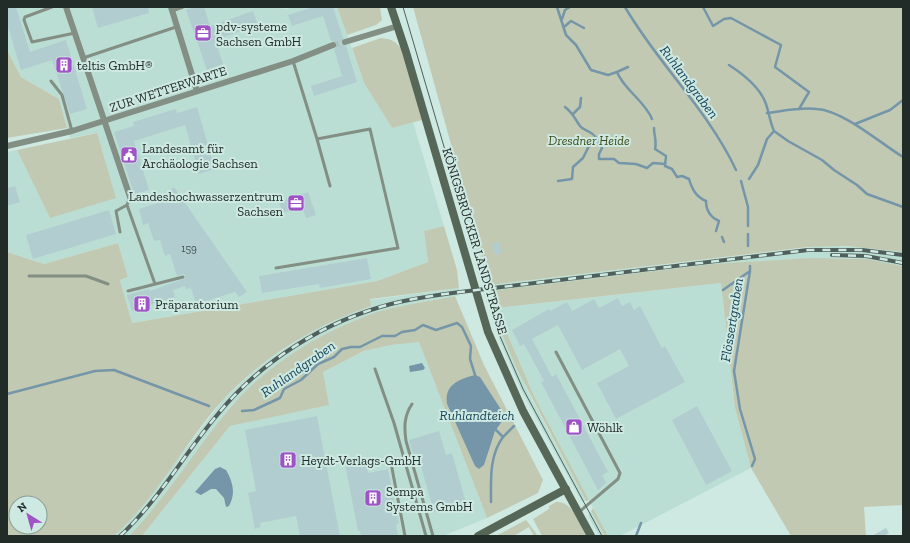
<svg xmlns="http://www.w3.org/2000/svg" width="910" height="543" font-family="'Zilla Slab',serif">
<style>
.built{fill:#bbded4}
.green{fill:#c2c9b2;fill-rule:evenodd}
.water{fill:#7496a8}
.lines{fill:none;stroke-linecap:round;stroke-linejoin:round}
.stream{stroke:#7496a8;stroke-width:2.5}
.building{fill:#b2cdd0}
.minor-tunnel{stroke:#abc3bc;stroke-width:6;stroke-dasharray:6 3;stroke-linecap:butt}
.service{stroke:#838f84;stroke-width:3}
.minor{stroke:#838f84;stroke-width:6}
.secondary{stroke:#566758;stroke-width:8}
.tram{stroke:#505f5b;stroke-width:1}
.rail-casing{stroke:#505f5b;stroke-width:4}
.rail{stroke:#cee9e1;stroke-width:2.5;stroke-dasharray:8;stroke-linecap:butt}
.labels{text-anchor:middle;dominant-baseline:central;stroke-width:4;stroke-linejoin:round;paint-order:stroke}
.number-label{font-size:11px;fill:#455452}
.poi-label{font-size:13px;fill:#212b28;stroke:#cee9e1;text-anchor:start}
.street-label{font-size:13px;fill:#212b28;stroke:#cee9e1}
.park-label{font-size:13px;font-style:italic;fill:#3e4a16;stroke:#cee9e1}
.water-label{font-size:14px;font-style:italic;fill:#164459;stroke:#cee9e1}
</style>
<rect width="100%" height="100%" fill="#cee9e1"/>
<!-- built -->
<path class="built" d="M7,7H270L286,9L294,7H337L364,83L392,128L413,122L444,226L424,231L428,262L377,281L132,323L120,280L128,277L118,243L44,264L7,252V152L17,150L50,217L97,133L70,138L59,99L21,77L7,50Z
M464,186L490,285L822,246L863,247L903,252V266L851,258L759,261L490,291L494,309L526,388L586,501L582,502L521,390L496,332L453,189Z
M721,283L735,408L751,468L620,536H608L535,398L496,308Z
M459,288L460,295L397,307L353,321L332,331L290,356L260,379L231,406L164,498L140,525L129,536H114L139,510L222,401L248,376L268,360L307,334L351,313L371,306L370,300Z
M419,341L487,518L443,536H142L230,426L328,405L323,372L364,351L391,345Z
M591,511L605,536H599L588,516Z"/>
<!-- green -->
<path class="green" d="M337,7H380L382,20L376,25L347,35Z
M413,7H903V252L847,246L808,247L490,285Z
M381,38C392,39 396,41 403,51L422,120L392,128L364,83L352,48Z
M7,50L21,77L59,99L67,128L7,138Z
M97,133L116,198L50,218L17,150Z
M444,226L457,270L459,288L370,299L371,306C307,328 248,366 206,420C176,459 151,503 114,536H7V252L44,264L118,243L128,277L120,280L132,323L377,281L428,262L424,231ZM16,503H40V527H16Z
M810,258L866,259L903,266V505L864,507L866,536H791L751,468L735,408L721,283L496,308L535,398L589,500L586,501L517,369L501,331L490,291L713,264Z
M455,296L484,365L543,480L538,493L487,518L419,342L391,345L364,351L323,372L329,405L230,426L142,536H129C167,497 195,450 230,408C266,365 328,327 381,311C406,304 431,301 455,296ZM447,404L501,423L495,431L479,469L475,465Z
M556,502C573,501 579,523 586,536H542L533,519L549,509V506Z
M593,508L608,536H605L591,511Z
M526,520L538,536H534L529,527L514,536H496Z"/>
<!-- water -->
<path class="water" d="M422,363L425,368L423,370L410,372L409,366Z
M475,375L480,377L502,411L501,423L495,431L484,465L479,469L475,466L447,404C444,385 459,379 475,375Z
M220,467L226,470C233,482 236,493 229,506L226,507L224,498L216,489H211L201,495L195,492L215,469Z"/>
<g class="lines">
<!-- stream -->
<path class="stream" d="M557,7L566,35L576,45L591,70L608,75L617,72C624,90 645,101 652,119
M625,7C658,64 708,110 736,170
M703,7L713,26L724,19L731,18L781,45L775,67L809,92L799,109
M562,19L565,10L570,7
M564,27L571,21L584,28
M729,65C743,74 760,87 766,104C769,113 770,122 774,131
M617,72L628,67
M565,107C573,113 575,119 580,126C583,130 587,130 591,133C595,135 600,143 602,148L599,154V159H614L619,163L636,164L647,168L653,163L665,164
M767,113C783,111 801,107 817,109C844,111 880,143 903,157
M573,114L580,107L581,98
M855,124L890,110L903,100
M654,128C654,136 657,141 655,149L666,156L665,166L672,169L677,177L682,176L689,179C692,189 696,197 706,201C706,211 710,217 719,221L716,231
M749,179L758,165L767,139L774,131L788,141L822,160L834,170L857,185L867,194L903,207
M558,181L572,179L573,167L583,158L589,146L601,144
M741,181L748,207V226
M722,237L724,242
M748,246V234
M750,271L734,371L740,409L755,459L752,466
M723,290L750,271V266
M7,394L95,371L114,370L209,406
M242,411L254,410L280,398L284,389L301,380L318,364L334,357L342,349L351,347H360L382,336H395L402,332L415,330L423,325L436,330L457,323L462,327L471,346L470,359L476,378
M494,428L503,437L514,426
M491,502C491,480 489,456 503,437
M636,536L641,523"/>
</g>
<!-- building -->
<path class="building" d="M7,7H16L30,52L66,40L87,109L70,114L52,60L21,70L7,24Z
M92,7H148L149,13L98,28Z
M195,7H204L210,26L253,11L258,25L215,40L223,64L207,70L186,10Z
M314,7H333L343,38L341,44L346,46L357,82L314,96L311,86L342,76L334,49L337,47V44L335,41H331L323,16L292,26L288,15Z
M197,107L215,169L199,174L185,125L134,141L149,190L134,194L114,132L134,126L133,122L176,109L177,113Z
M15,186L20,202L7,206V188Z
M174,187L247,292L239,297L235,292L196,304L191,288L186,289L185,286L173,290L175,297L132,311L127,295L149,289L150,291L186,278L184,274L177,276L170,254L165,256L160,240L154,241L148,223L143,225L139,209L170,199L166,193Z
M308,192L316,215L306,218L302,207L283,213L279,202Z
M109,210L116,234L33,259L26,235Z
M499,242L502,253L495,255L492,244Z
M367,258L371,279L320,288L319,284L262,293L259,276Z
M618,298L622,306L630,302L634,310L640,306L662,348L665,346L685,382L616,419L597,383L629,366L620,349L582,370L558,325L532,339L552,377L556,374L608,472L602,475L606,483L598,490L541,382L544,381L524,344L520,346L512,330L549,309L550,311L567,302L572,311L594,299L599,308Z
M697,406L732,471L706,485L672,420Z
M317,416L340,536H300L296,516L260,523L261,527L255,529L248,493L256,491L245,430Z
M439,431L446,455L452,453L466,503L434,512L420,463L416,464L409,440Z
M366,460L368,473L388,469L399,524H396L398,536H361L360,531H358L345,464Z
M886,528L889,533L884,536H872Z"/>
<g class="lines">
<!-- minor-tunnel -->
<path class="minor-tunnel" d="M333,45L345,42"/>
<!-- service -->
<path class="service" d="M52,7L25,17L24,20L32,42L75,33
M172,11L183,7
M83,58L176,27
M51,81L62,95L72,131
M317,139L330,186
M130,197L127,205L155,284
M120,232L116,211L127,205
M276,268L398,248L370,129L317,139L293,61
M29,276H86L108,284
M128,291L183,277
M556,352L620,473L618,479L579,512
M375,369L394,423L426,536
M412,404C404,416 404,427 406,441L433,536
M390,458L405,536"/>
<!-- minor -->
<path class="minor" d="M66,7L130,197
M171,7L197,91
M345,42L398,26
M7,146L72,131L293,61L333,45"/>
<!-- secondary -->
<path class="secondary" d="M391,7L406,52L488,332L523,411L591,536
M478,536L566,489"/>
<!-- tram -->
<path class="tram" d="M403,7L499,334L523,389L602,536"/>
<!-- rail casing -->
<g class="rail-casing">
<path id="rail" d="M832,255L866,256L903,263
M120,536C159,500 184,454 218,414C261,361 325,321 391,304C414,298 437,295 460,292L808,250H862L903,255"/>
</g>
<!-- rail -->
<use href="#rail" class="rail"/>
</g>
<!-- icons -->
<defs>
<g id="office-square" transform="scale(0.9)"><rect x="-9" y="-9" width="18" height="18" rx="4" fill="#9f53c6" stroke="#cee9e1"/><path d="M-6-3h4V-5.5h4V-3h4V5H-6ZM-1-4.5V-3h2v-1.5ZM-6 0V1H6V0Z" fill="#fff"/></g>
<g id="building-square" transform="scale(0.9)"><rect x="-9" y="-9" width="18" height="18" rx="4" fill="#9f53c6" stroke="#cee9e1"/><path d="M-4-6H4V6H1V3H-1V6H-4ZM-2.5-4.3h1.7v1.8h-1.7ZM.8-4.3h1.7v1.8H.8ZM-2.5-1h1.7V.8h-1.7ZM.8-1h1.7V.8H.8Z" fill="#fff"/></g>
<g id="civic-square" transform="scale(0.9)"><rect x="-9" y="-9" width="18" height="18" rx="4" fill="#9f53c6" stroke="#cee9e1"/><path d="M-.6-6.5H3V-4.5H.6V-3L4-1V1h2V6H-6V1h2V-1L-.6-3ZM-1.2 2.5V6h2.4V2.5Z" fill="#fff"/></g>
<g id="shop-square" transform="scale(0.9)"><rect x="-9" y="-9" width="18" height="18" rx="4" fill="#9f53c6" stroke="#cee9e1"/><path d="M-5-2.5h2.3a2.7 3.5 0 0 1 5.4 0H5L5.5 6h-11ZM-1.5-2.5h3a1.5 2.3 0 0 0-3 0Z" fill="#fff"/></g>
</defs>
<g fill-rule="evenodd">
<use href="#office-square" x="203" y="33"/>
<use href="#building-square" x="64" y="65"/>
<use href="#civic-square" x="129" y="155"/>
<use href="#office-square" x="296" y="203"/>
<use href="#building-square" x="142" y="304"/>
<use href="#shop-square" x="574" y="427"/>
<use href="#building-square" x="288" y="460"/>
<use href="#building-square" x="373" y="498"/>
</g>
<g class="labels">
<!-- number labels -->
<g class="number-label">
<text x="189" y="248">159</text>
</g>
<!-- poi labels -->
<g class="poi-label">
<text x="216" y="26">pdv-systeme<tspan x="216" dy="15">Sachsen GmbH</tspan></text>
<text x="77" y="65">teltis GmbH®</text>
<text x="142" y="148">Landesamt für<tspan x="142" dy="15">Archäologie Sachsen</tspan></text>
<text x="283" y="196" text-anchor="end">Landeshochwasserzentrum<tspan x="283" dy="15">Sachsen</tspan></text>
<text x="155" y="304">Präparatorium</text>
<text x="587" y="427">Wöhlk</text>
<text x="301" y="460">Heydt-Verlags-GmbH</text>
<text x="386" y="491">Sempa<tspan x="386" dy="15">Systems GmbH</tspan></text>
</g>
<!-- street labels -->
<g class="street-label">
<text transform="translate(168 89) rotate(-18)">ZUR WETTERWARTE</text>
<text transform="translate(475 241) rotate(73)">KÖNIGSBRÜCKER LANDSTRASSE</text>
</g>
<!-- park labels -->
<g class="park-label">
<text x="589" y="140">Dresdner Heide</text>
</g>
<!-- water labels -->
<g class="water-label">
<text transform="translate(689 82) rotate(53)">Ruhlandgraben</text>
<text transform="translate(732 320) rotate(-81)">Flössertgraben</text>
<text transform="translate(298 369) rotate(-35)">Ruhlandgraben</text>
<text x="477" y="415">Ruhlandteich</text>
</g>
</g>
<!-- border -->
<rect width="910" height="543" fill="none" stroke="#212b28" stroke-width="16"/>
<!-- north arrow -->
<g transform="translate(28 515) rotate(323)"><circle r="19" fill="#cee9e1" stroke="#899d97"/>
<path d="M0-3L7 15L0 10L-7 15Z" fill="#9f53c6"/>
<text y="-6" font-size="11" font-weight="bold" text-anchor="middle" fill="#212b28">N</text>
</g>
</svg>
